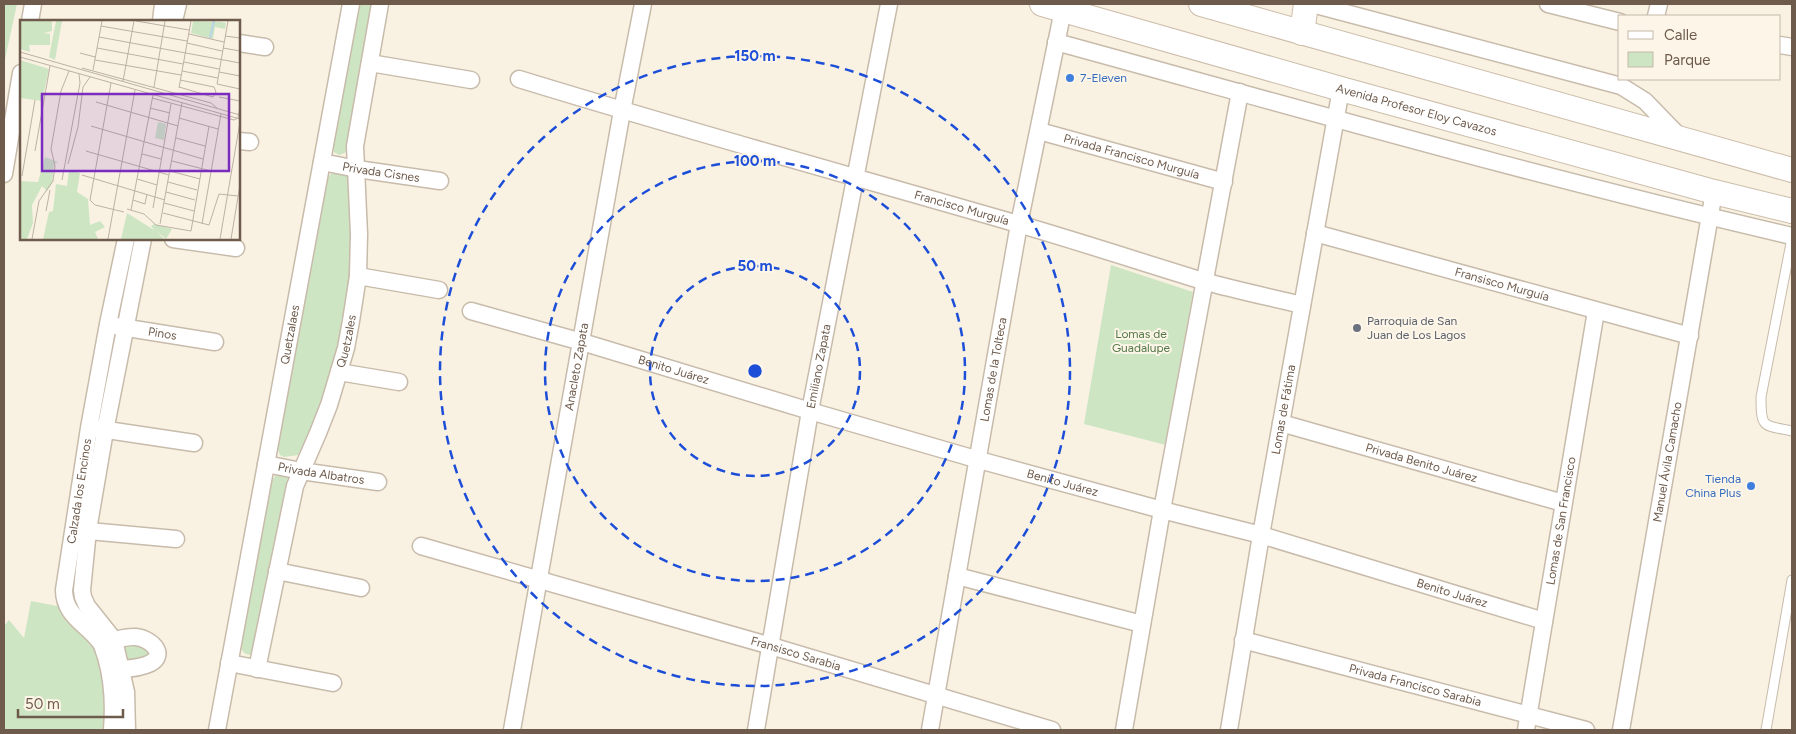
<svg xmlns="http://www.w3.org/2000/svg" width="1796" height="734" font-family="Figtree,sans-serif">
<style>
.green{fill:#cde5c3}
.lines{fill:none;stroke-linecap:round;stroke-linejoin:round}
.lane-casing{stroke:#c8bbab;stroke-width:11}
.street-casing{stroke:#c8bbab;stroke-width:19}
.secondary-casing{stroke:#cdbdab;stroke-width:26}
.lane{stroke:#fff;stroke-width:9}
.street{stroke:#fff;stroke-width:16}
.secondary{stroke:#fff;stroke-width:24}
.ring{fill:none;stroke:#1d4ed8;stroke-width:2.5;stroke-dasharray:9 6}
.shop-dot{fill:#3f7fe0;stroke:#fdf6e8;stroke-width:2}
.worship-dot{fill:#6b7280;stroke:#fdf6e8;stroke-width:2}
.labels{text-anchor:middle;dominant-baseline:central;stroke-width:4;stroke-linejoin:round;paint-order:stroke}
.shop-label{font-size:12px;fill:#366cbe;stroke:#fdf6e8;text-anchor:start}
.street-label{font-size:12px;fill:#6e5b4c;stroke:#fdf6e8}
.worship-label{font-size:12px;fill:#5b616d;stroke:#fdf6e8;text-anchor:start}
.park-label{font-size:12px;fill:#527848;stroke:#fdf6e8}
.inset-river{fill:none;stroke:#bad7e0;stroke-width:2.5}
.inset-road{fill:none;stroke:#bdb1a2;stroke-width:1}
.view{fill:#7b2cbf;fill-opacity:0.15;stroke:#7b2cbf;stroke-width:2.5}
.inset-edge{fill:none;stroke:#6e5b4c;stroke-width:2.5}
.centre{fill:#1d4ed8;stroke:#fdf6e8;stroke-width:2.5}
.ring-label{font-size:15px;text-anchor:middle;font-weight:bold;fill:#1d4ed8;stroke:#fdf6e8;stroke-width:4;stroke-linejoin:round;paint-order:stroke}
</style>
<rect width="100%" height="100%" fill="#f9f2e3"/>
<!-- green -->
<path class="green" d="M4,4H17L4,64Z
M358,4H374L348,147L345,153L339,155L334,152L332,145Z
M339,172L345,174L350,179C353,243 352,304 334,367C326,395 314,422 303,449L298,455L284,457L280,455L277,448L326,179L331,174Z
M1111,265L1193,292L1166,445L1084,424Z
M280,474L287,476L289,482L255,652L249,655L244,653L241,648L271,481L276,475Z
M31,601L68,608L126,638L157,656L121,669L127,730H4V626L9,620L24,638Z"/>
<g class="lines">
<!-- lane casing -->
<g class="lane-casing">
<path id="lane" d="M1792,238L1761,397C1761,429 1763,425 1792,431
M1766,730L1792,580"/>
</g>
<!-- street casing -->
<g class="street-casing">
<g id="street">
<path d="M1312,4L1621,86L1645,101L1680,137"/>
<path d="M1548,4L1620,22"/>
<path d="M1656,16L1659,4"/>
<path d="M30,21L33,4"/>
<path d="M161,21L163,4"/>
<path d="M174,21L178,4"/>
<path d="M1056,42C1301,109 1545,179 1792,236"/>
<path d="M239,43L265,47"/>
<path d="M1780,45L1792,47"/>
<path d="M370,63L471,80"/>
<path id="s1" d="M519,79C685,130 852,176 1018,224C1080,242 1141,262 1203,281C1235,290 1269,297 1302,305"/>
<path id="s2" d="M1039,131L1224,182"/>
<path d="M239,141L250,142"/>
<path id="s3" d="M322,162L357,169L440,181"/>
<path d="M4,174L21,73"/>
<path id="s4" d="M1315,233L1690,336"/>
<path d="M173,239L236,248"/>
<path d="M358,276L439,290"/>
<path id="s5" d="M471,311L582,342L810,411L979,460L1162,510L1261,535L1544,621"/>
<path id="s6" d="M115,326L215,342"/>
<path d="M339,372L399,382"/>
<path id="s7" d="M1281,423L1563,503"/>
<path d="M94,428L194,443"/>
<path id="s8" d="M266,464L301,471L378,482"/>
<path d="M78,530L176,539"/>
<path id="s9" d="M421,546L771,646L1052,730"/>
<path d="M277,571L361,588"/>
<path d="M957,576L1142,624"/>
<path id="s10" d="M1243,640L1586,730"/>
<path d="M106,642C116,640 126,636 136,637C153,639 169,657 146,665C135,669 123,669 111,669"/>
<path d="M229,663L333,683"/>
<path id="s11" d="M257,669L295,486L318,433L329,405L346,348L351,321L358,276L359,234L355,146L380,4"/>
<path id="s12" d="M112,730C114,705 113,681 106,657C104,652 103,646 100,642C87,624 64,616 64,590L89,428L108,324L126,239"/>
<path d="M127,730L126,692L114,640L87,606L83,597L82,590L88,530L105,431L143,239"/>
<path id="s13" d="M217,730L351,4"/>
<path id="s14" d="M512,730L622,111L643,4"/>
<path id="s15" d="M756,730L810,411L889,4"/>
<path id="s16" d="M930,730L1019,224L1063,10"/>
<path d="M1124,730L1162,510L1240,92"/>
<path id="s17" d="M1229,730L1261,535L1341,89"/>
<path id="s18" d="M1526,730L1596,311"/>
<path id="s19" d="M1621,730L1714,192"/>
</g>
</g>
<!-- secondary casing -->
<g class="secondary-casing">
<g id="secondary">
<path id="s20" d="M1042,4L1341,89L1714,192L1792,211"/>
<path d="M1201,4L1792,170"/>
<path d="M1302,33L1306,4"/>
</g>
</g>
<!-- lane -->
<use href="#lane" class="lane"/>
<!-- street -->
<use href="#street" class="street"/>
<!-- secondary -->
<use href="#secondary" class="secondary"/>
</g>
<!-- distance rings -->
<g class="ring">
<circle cx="755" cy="371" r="105"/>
<circle cx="755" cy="371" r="210"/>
<circle cx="755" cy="371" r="315"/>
</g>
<!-- markers -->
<g class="shop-dot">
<circle cx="1070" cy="78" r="5"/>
<circle cx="1751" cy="486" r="5"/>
</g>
<circle class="worship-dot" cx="1357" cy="328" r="5"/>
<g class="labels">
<!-- shop labels -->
<g class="shop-label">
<text x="1080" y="78">7-Eleven</text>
<text x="1741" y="479" text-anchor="end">Tienda<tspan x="1741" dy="14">China Plus</tspan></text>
</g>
<!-- street labels -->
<g class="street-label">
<text stroke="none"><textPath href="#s20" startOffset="389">Avenida Profesor Eloy Cavazos</textPath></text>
<text stroke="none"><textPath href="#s2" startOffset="96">Privada Francisco Murguía</textPath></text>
<text stroke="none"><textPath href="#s3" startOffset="60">Privada Cisnes</textPath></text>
<text stroke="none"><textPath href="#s1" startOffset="461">Francisco Murguía</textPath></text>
<text stroke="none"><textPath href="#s4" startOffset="194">Fransisco Murguía</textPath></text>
<text stroke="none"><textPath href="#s6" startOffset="48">Pinos</textPath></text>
<text stroke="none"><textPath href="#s13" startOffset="402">Quetzalaes</textPath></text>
<text stroke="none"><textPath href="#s11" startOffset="341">Quetzales</textPath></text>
<text stroke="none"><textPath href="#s15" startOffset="369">Emiliano Zapata</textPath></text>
<text stroke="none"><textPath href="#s14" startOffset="369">Anacleto Zapata</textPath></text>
<text stroke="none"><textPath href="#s5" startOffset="211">Benito Juárez</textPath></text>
<text stroke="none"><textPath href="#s16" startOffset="366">Lomas de la Tolteca</textPath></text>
<text stroke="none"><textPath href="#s17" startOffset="325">Lomas de Fátima</textPath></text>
<text stroke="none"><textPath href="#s19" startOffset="272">Manuel Ávila Camacho</textPath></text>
<text stroke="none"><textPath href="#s7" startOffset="146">Privada Benito Juárez</textPath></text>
<text stroke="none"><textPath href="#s8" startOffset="56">Privada Albatros</textPath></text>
<text stroke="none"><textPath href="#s5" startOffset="616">Benito Juárez</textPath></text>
<text stroke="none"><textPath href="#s12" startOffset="255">Calzada los Encinos</textPath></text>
<text stroke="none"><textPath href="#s18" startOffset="212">Lomas de San Francisco</textPath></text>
<text stroke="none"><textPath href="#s5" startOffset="1021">Benito Juárez</textPath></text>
<text stroke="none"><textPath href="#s9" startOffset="390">Fransisco Sarabia</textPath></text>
<text stroke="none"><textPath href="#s10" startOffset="178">Privada Francisco Sarabia</textPath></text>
</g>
<!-- worship labels -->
<g class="worship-label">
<text x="1367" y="321">Parroquia de San<tspan x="1367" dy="14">Juan de Los Lagos</tspan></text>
</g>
<!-- park labels -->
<g class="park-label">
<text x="1141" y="334">Lomas de<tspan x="1141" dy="14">Guadalupe</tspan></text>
</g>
</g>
<!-- overview -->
<g transform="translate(20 20)">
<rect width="220" height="220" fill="#f9f2e3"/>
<path d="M0,1H32V11L24,13L30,14V25H9L10,32L0,29ZM36,1H42L35,40L29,37ZM173,1L201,2L206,3L205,9L195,7L193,19L171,13ZM0,40L29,49L22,81L0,78ZM138,102L146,104L144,120L135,118ZM25,137L38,142L34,144L32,163L27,171L22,166L12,185L13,203L7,219H0V161L18,162ZM49,150L60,153L57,172L68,179L70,205L80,201L85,207L75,212L78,219H23L29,192L33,191L36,164L47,166ZM107,193L134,210L131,206L134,204L152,209L146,219L136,211L144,219H101Z" fill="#cde5c3"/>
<path class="inset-river" d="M190,18L194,1"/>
<path class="inset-road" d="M116,1L169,10M208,1L197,64L220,69M81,6L167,21M169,14L204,22M205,16L220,18M79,17L220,43M167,23L202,31M77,28L163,44M203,28L220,31M0,32L220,95M60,33L75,37M0,37L220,99M75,40L161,55M164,42L199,49M62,48L191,83L197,88M73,50L82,1M162,51L198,58M199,52L220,56M103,61L114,1M91,63L70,180L75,185L104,192M134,67L145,1M159,67L193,77L196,72L194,67L160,60M159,68L171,1M199,77L220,81M132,78L214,100L218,98L220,87M76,82L158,106M130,88L150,93M159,98L198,109M71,106L183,139M156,118L185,126M15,131L30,46M66,131L149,155M122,134L141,139M152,141L191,151M48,144L58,107L63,67L70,57M150,151L180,159M62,155L145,180M2,156L15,80M117,159L137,165M42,160L60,63L59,54M148,162L177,170M146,172L175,180M113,180L125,184L127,174M144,183L174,191M133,188L151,84M107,189L124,194L136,205L171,211L189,106M111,190L133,75M26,191L30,170M143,193L189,205L199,174L218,176M140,204L162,83M182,204L201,94M12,219L19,181L33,161L35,146L31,129L41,71L49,51M88,219L115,70M200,219L220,102M211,219L220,165"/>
<path class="view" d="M22,74H209V151H22Z"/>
<rect width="220" height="220" class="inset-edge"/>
</g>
<circle cx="755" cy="371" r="8" class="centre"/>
<g class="ring-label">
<text x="755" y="61">150 m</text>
<text x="755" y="166">100 m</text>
<text x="755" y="271">50 m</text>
</g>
<!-- border -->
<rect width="1796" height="734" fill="none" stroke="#6e5b4c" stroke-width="10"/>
<!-- legend -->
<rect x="1618" y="15" width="162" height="65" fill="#fdf6e8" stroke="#c4b8aa"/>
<rect x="1628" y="31" width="25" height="8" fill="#ffffff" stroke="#c4b8aa"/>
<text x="1664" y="40" font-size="15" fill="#6e5b4c">Calle</text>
<rect x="1628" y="52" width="25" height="15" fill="#cde5c3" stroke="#c4b8aa"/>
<text x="1664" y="65" font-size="15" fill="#6e5b4c">Parque</text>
<!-- scale -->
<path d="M18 709v8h105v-8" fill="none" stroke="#6e5b4c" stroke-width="2.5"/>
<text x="25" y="709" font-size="15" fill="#6e5b4c" stroke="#fdf6e8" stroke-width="4" paint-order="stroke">50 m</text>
</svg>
